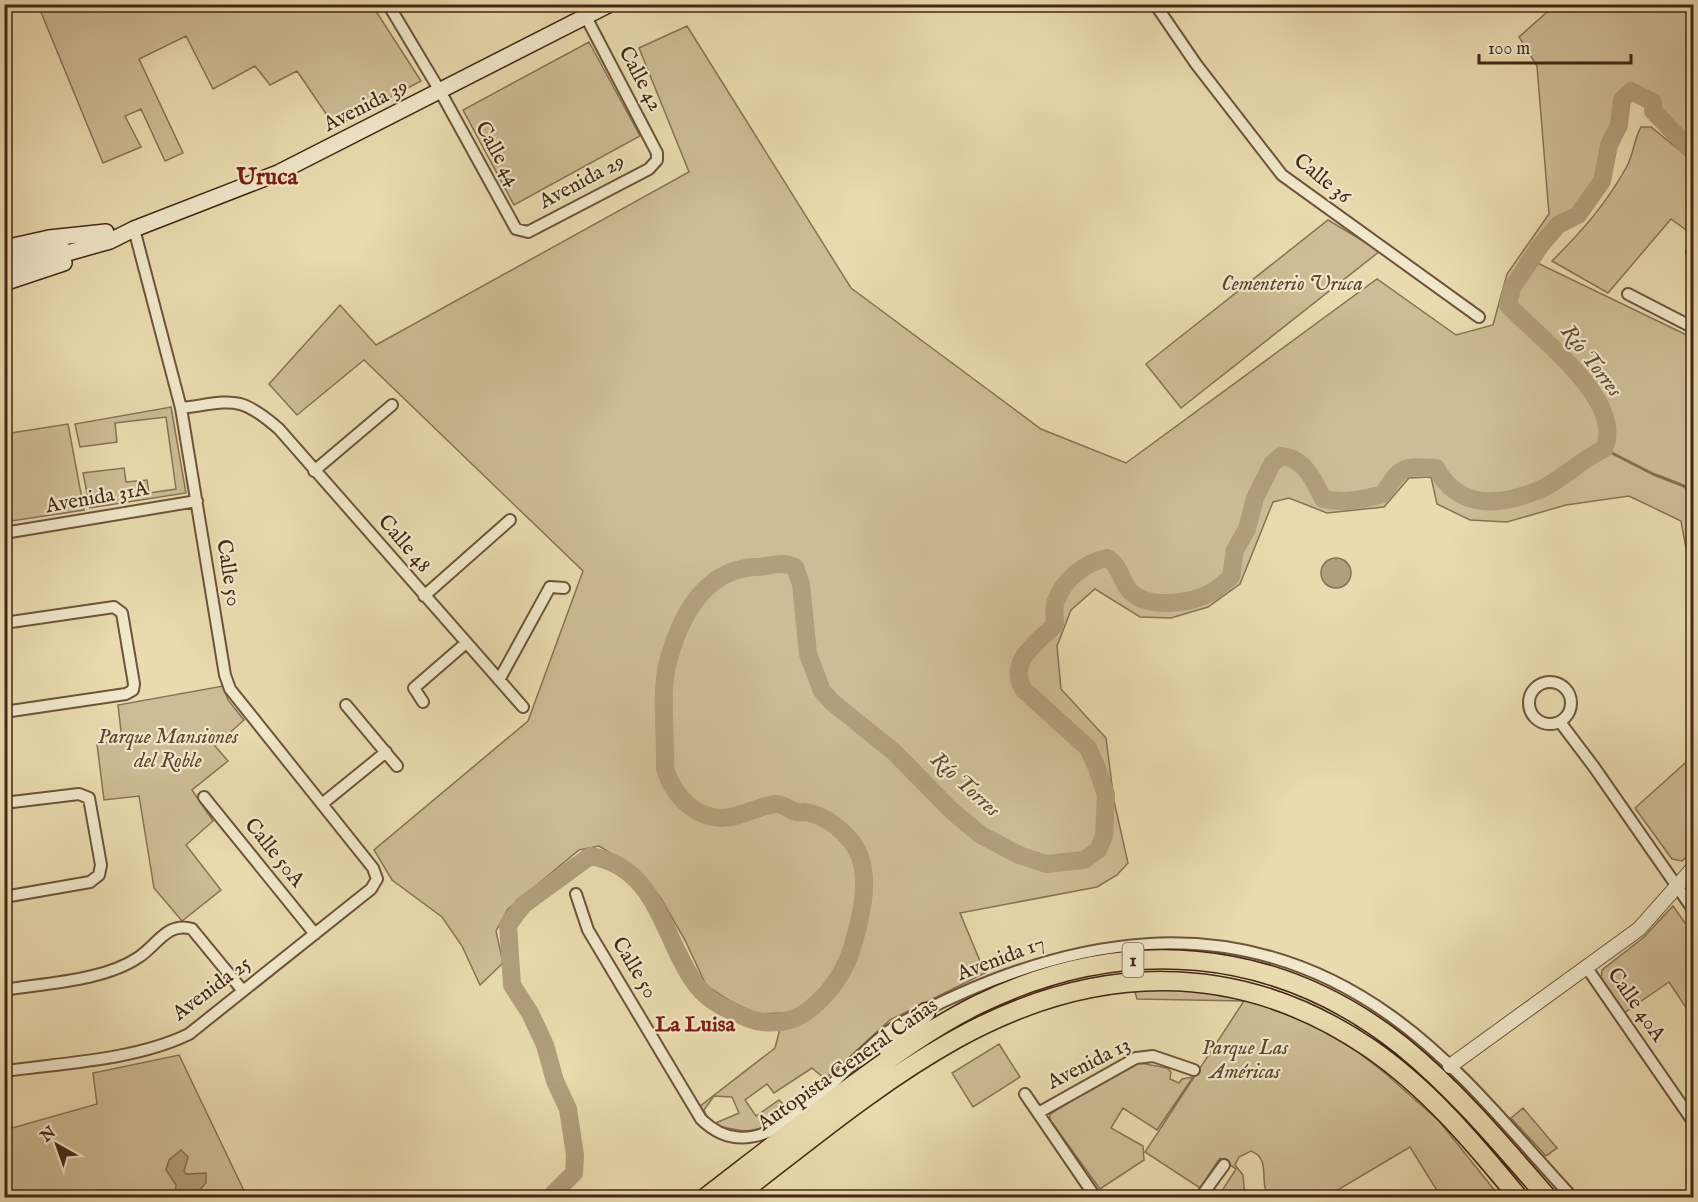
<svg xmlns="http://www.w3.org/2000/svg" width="1698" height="1202" font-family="'IM FELL English',serif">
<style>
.green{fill:#cdbc95;stroke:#887254;stroke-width:1.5;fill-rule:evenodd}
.water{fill:#b19e7a;stroke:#856e51;stroke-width:1.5}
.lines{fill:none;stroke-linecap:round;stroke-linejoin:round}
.stream{stroke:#856e51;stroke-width:3}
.river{stroke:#b19e7a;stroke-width:18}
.minor-casing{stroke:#6d543b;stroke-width:14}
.tertiary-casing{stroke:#6d543b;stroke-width:16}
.secondary-casing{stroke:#442714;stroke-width:18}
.trunk-casing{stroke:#442714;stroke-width:21}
.minor{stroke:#f1e8cb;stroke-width:10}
.tertiary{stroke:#f1e8cb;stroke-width:14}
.secondary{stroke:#f1e8cb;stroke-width:15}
.trunk{stroke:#e9dbaf;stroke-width:18}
.labels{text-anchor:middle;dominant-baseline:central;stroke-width:4.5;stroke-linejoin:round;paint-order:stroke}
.shield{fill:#f1e8cb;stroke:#78614b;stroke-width:1.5}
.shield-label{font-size:20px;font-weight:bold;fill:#442714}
.street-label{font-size:21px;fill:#442714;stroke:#f1e8cb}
.park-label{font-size:21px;font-style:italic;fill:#5f452e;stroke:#f1e8cb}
.water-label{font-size:22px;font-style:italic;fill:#654b33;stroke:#f1e8cb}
.neighbourhood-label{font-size:22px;font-weight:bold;fill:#7a1f14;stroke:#f1e8cb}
.quarter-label{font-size:24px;font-weight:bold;fill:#7a1f14;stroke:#f1e8cb}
</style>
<rect width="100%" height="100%" fill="#e9dbaf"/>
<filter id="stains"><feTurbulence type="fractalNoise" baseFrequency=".00333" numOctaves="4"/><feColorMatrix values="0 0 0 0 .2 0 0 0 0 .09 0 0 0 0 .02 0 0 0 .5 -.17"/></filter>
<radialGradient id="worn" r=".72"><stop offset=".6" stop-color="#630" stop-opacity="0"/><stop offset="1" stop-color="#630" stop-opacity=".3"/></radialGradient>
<!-- green -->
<path class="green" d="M38,5H372L421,81L335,127L297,71L270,85L255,66L213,89L186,36L139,59L183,153L165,161L141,109L125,116L141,147L103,163Z
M1555,5H1693V140L1685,138L1659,111L1660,100L1630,87L1619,96L1597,178L1573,210L1555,222L1527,258L1693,338V559L1687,554L1681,521L1629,496L1566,505L1507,522L1470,520L1437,504L1431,477L1409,478L1384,507L1327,513L1289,498L1273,502L1240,584L1208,607L1171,618L1140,617L1095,589L1071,610L1057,646L1061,689L1106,738L1114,801L1128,863L1117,875L1097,887L960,913L985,973L890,1020L825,1079L812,1068L774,1093L767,1084L745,1100L756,1116L779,1100L790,1111C756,1136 751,1133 712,1125L699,1107L775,1048L784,1013L757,1014L730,1001L706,985L685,940L660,897L629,864L599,846L579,850L508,909L496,931L503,963L480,985L462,946L442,917L392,880L374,850L528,721L583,571L364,360L297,415L269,384L340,305L376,345L689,172L639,48L687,26L851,288L1041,429L1126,463L1377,279L1456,335L1493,325L1507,274L1549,214L1537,66L1519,37ZM714,1096L732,1097L739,1113L711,1125L704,1110Z
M589,42L640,136L514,205L463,110Z
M1641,127H1651L1688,157L1693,158V235L1671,219L1608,293L1552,261C1582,231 1607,203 1627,166C1634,153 1634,139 1641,127Z
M1328,220L1380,251L1181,408L1146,364Z
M171,407L186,493L90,508L83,473L124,468L126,482L147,480L149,493L176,489L166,417L115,423L117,442L80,447L75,424Z
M68,424L84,510L5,522V434Z
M223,686L228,700L244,720L215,746L228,761L192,790L213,821L186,845L221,890L182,921L154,888L139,796L104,800L97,744L122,740L118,705Z
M1693,756V851L1682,861L1672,859L1635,808Z
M1673,906L1693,934V1018L1669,982L1624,1013L1601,979L1602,970L1643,938Z
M1133,985L1245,997L1317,1027L1355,1050L1385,1073L1439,1121L1500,1197H1441L1410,1147L1326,1197H1269C1258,1182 1272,1159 1251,1151L1239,1157L1235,1165L1243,1175L1245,1197H1218L1236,1169L1220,1158L1200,1188L1145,1152L1244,1001L1137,999Z
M999,1044L1020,1077L973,1107L952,1073Z
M179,1055L247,1197L5,1198V1130L97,1104L93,1073Z
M1140,1063L1167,1068L1171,1072L1170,1079L1179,1083L1182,1079L1193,1077L1157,1130L1123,1108L1111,1128L1143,1146L1144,1160L1100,1189L1050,1120V1114L1122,1070Z
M1523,1108L1557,1148L1546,1156L1511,1118Z"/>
<!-- water -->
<path class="water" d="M1321 573a15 15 0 1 1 30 0a15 15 0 1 1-30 0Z
M181,1150L188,1157L184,1171L186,1174L206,1173V1183L193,1197H175L176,1185L166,1170L169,1160Z"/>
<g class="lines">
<!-- stream -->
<path class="stream" d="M1604,449L1653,474L1684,486L1694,494"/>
<!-- river -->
<path class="river" d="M549,1198L574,1173L575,1155L568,1109L555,1081L545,1045L530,1013L512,985L508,925L523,905L590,856C659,867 662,940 697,986C709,1002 729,1010 747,1018C765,1025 787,1024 803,1014C827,998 845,973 853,945C860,920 869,887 861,860C855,839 831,818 810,813C805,811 800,813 796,812C789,810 782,803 775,804C760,806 746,814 731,817C699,823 673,797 665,768C666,738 660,689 668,662C680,617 704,570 755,567C770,567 781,560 795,567L801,584L808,654L822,691L832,702L894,752L952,811L981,835L1019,855L1046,864L1084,860L1098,850L1104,836L1106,795L1097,768L1088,748L1024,690C1006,663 1037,642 1055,625C1055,618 1053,607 1056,601C1064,579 1084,563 1107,558C1120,564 1121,583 1131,592C1149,610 1193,603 1212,592C1219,588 1225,582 1231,577L1235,550L1247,529L1255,498L1272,464L1281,456C1304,458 1314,480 1323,499C1344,504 1364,499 1383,494C1401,466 1403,466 1436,468C1459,511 1502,506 1541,489C1564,479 1581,459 1604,449C1626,401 1538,337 1508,305L1512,288L1540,246L1558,225L1578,215L1602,181L1609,145L1619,125L1622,100L1631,91L1653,102V111L1687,146L1694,148"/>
<!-- minor casing -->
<g class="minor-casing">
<path id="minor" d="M388,4L440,91L516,229L528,232L649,169L657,160V153L586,17
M1155,4L1196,64L1282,175L1479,317
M1692,252L1694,253
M1628,294L1694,328
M181,408C231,402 238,393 279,429L523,707
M314,471L392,405
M4,533L197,501
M424,596L510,520
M4,623L114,607L122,613L134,684L133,690L126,694L4,712
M499,680L550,587L564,588
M1529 703a21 21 0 1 1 42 0a21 21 0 1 1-42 0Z
M423,702L414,688L466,643
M346,705L397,766
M1560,722L1594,767L1694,911
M204,797L315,934
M4,803L79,794L89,798L101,865L99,875L90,882L4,897
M322,804L386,752
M576,894L588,930L701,1119C769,1186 847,1053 901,1023C1062,936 1232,902 1391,1016C1460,1065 1515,1136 1573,1198
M1587,968L1694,1123
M4,990C46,983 104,981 139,957C157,945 168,921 192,929L243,991
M5,1071C63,1063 136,1060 189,1034L371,889L377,879L373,868L230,689L225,675L181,408L134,229
M1025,1094L1096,1198
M1038,1113L1136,1058L1153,1056L1194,1070
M1200,1198L1224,1165"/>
</g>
<!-- tertiary casing -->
<g class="tertiary-casing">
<path id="tertiary" d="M1450,1066L1639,929L1694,867"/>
</g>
<!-- secondary casing -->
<g class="secondary-casing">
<path id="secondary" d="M4,248L49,238L106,232
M4,260L61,244
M4,271L110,241L134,229L278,173L610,4
M4,283L64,263"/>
</g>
<!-- trunk casing -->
<g class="trunk-casing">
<path id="trunk" d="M888,1049L926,1012
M705,1198C753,1161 800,1124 849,1088C890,1058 932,1027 979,1004C1123,934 1275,945 1402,1046C1456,1090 1502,1145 1548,1198
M734,1198C806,1143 877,1083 956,1039C1093,963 1236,958 1368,1047C1427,1087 1474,1143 1519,1198"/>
</g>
<!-- minor -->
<use href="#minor" class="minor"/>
<!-- tertiary -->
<use href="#tertiary" class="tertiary"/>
<!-- secondary -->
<use href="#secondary" class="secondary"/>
<!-- trunk -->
<use href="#trunk" class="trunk"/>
</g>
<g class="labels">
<!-- shield labels -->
<rect class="shield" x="1122.5" y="943" width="21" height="34" rx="4.5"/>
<g class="shield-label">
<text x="1133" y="960">1</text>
</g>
<!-- street labels -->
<g class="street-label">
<text transform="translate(640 79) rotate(62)">Calle 42</text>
<text transform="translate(366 106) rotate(-27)">Avenida 39</text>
<text transform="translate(497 154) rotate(61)">Calle 44</text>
<text transform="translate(1322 179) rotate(39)">Calle 36</text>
<text transform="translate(582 182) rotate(-28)">Avenida 29</text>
<text transform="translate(97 498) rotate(-10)">Avenida 31A</text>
<text transform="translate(404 544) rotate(49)">Calle 48</text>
<text transform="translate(228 573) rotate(81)">Calle 50</text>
<text transform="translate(274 853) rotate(51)">Calle 50A</text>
<text transform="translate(1001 959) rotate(-21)">Avenida 17</text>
<text transform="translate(634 968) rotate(59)">Calle 50</text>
<text transform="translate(212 989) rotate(-37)">Avenida 25</text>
<text transform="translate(1636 1005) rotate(55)">Calle 40A</text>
<text transform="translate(1089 1064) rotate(-27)">Avenida 13</text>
<text transform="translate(848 1065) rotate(-35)">Autopista General Cañas</text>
</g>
<!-- park labels -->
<g class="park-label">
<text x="1292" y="284">Cementerio Uruca</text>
<text x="168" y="737">Parque Mansiones<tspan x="168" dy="24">del Roble</tspan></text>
<text x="1245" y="1048">Parque Las<tspan x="1245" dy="24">Américas</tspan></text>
</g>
<!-- water labels -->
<g class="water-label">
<text transform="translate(1591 361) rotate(52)">Río Torres</text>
<text transform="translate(965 785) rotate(42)">Río Torres</text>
</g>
<!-- neighbourhood labels -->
<g class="neighbourhood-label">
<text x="695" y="1025">La Luisa</text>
</g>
<!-- quarter labels -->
<g class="quarter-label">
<text x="267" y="177">Uruca</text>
</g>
</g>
<!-- margin -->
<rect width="1698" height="1202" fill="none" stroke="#e9dbaf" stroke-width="24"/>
<rect x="6" y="6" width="1686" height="1190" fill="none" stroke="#442714" stroke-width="3"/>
<rect x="12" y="12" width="1674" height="1178" fill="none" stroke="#442714" stroke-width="1.5"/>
<!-- north arrow -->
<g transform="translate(57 1145) rotate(320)" stroke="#f1e8cb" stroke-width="4.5" paint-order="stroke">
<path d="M0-4.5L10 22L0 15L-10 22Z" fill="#442714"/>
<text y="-9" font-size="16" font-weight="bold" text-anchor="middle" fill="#442714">N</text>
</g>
<!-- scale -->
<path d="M1479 54v9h152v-9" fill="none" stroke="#442714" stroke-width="3"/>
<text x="1488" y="54" font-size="18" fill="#442714" stroke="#f1e8cb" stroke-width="4.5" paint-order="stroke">100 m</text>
<rect width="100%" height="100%" filter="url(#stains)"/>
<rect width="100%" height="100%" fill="url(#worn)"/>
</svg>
